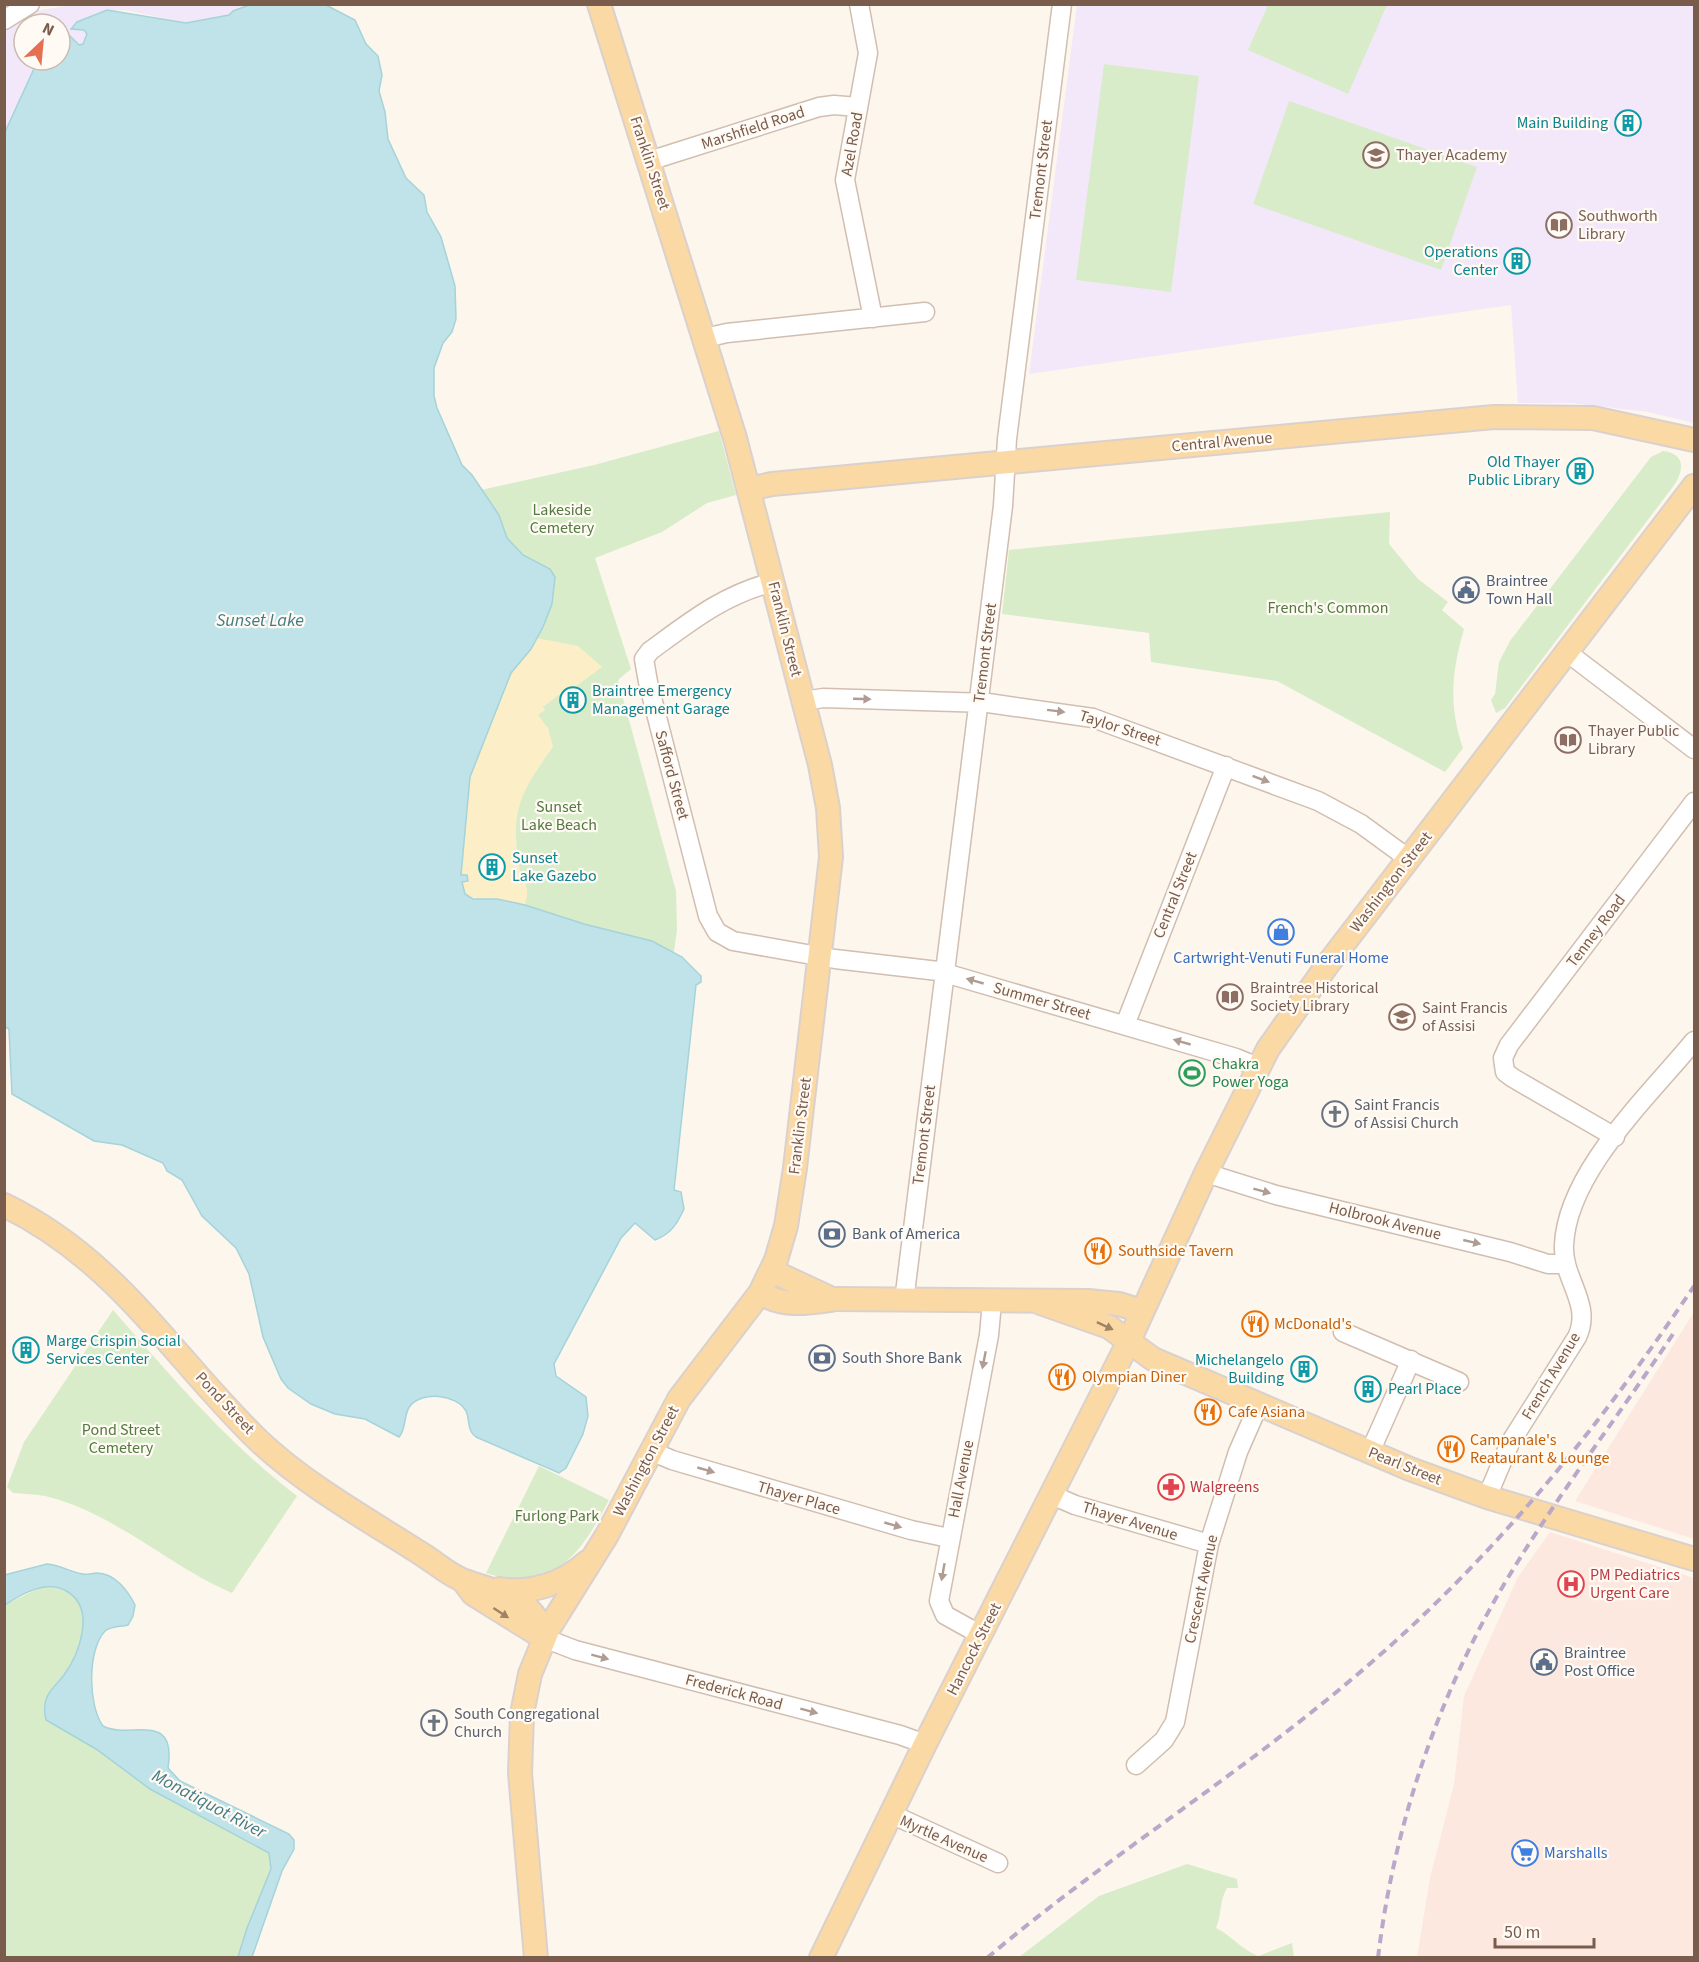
<svg xmlns="http://www.w3.org/2000/svg" width="1699" height="1962" font-family="'Source Sans 3',sans-serif">
<style>
.commercial{fill:#fde8e0}
.education{fill:#f3e8fa}
.green{fill:#d8ecc9}
.sand{fill:#fcefc7}
.water{fill:#bfe3e8;stroke:#a5d3da;stroke-width:1.5}
.lines{fill:none;stroke-linecap:round;stroke-linejoin:round}
.minor-casing{stroke:#d1beb0;stroke-width:21}
.major-casing{stroke:#dad1cd;stroke-width:26}
.minor{stroke:#fff;stroke-width:18}
.major{stroke:#fbd9a5;stroke-width:22}
.rail{stroke:#b9a8c9;stroke-width:4;stroke-dasharray:9 6;stroke-linecap:butt}
.oneway{fill:#af9d94}
.oneway2{fill:#a18267}
.labels{text-anchor:middle;dominant-baseline:central;stroke-width:4.5;stroke-linejoin:round;paint-order:stroke}
.culture-label{font-size:16px;fill:#0d838f;stroke:#fffaf3;text-anchor:end}
.street-label{font-size:16px;fill:#7a5c4d;stroke:#fffaf3}
.education-label{font-size:16px;fill:#785e54;stroke:#fffaf3;text-anchor:start}
.park-label{font-size:16px;fill:#537a41;stroke:#fffaf3}
.service-label{font-size:16px;fill:#4e5e75;stroke:#fffaf3;text-anchor:start}
.shop-label{font-size:16px;fill:#366cbe;stroke:#fffaf3}
.leisure-label{font-size:16px;fill:#27864d;stroke:#fffaf3;text-anchor:start}
.worship-label{font-size:16px;fill:#5b616d;stroke:#fffaf3;text-anchor:start}
.food-label{font-size:16px;fill:#c56008;stroke:#fffaf3;text-anchor:start}
.health-label{font-size:16px;fill:#be3a42;stroke:#fffaf3;text-anchor:start}
.water-label{font-size:18px;font-style:italic;fill:#437c86;stroke:#fffaf3}
</style>
<rect width="100%" height="100%" fill="#fdf6ec"/>
<!-- commercial -->
<path class="commercial" d="M1694,1312V1539L1575,1501Z
M1550,1532L1694,1578V1957H1417L1430,1878L1454,1784L1464,1696L1518,1577Z"/>
<!-- education -->
<path class="education" d="M73,5H252L233,11L229,15L186,23L125,10L99,12L77,22L71,29L84,30L87,34L82,44L79,45L65,34H60V24H24V60H38L5,132V25L34,11Z
M1077,5H1694V423L1648,412L1572,403H1518L1511,305L1029,374Z"/>
<!-- green -->
<path class="green" d="M1268,5H1387L1348,94L1248,50Z
M1104,64L1199,76L1171,292L1076,280Z
M1289,101L1477,167L1441,270L1253,204Z
M719,431L736,495L707,503L662,532L595,558L631,669L618,680L676,891L677,930L674,952L641,938L584,924L525,905L461,858L531,649L552,604L540,564L523,555L507,538L499,515L481,490L594,465Z
M1663,451C1684,454 1685,467 1675,484L1505,708L1496,713L1491,700L1495,694L1499,662L1510,641L1651,457Z
M1390,512L1389,544L1418,579L1448,602L1442,610L1464,629C1452,671 1448,705 1463,748L1445,772L1277,681L1151,662L1149,633L1002,614L1009,550Z
M113,1310C171,1376 227,1443 297,1496L232,1593C167,1565 115,1513 45,1496C35,1494 23,1494 13,1493L7,1487L24,1442Z
M539,1466L609,1500C581,1553 554,1595 486,1573Z
M41,1587C99,1586 87,1638 65,1673C61,1679 53,1684 51,1692C48,1700 48,1711 46,1720L96,1749L150,1789L270,1853L272,1869L247,1928L238,1957L5,1958V1605Z
M1187,1864L1237,1879L1238,1888H1227C1219,1901 1222,1914 1216,1928C1232,1936 1241,1949 1258,1956L1292,1943L1294,1957H1019L1099,1896Z"/>
<!-- sand -->
<path class="sand" d="M537,638L578,646L602,667L571,690L568,688L543,707L545,710L538,715L548,728L553,747C521,792 510,809 519,866C523,886 531,883 525,905C514,903 469,899 465,894L461,881V858L470,777L511,673Z"/>
<!-- water -->
<path class="water" d="M252,4L326,5L355,20L366,44L378,56L382,75L379,91L385,112L388,139L406,178L424,195L427,212L441,237L455,286L456,319L452,332L443,343L434,368V396L437,408L462,465L472,475L499,515L507,538L523,555L550,569L555,577L552,604L543,627L531,649L511,673L470,777L461,875H467L468,881L462,882L465,894L473,899H497L525,905L584,924L652,941L682,957L701,976V982L696,985L674,1190L681,1192L684,1209C677,1224 671,1234 655,1240L635,1223L621,1238L554,1364L556,1376L586,1397L588,1416L583,1434L566,1468L559,1473L476,1437C467,1431 470,1420 466,1411C456,1394 422,1391 410,1406C403,1415 407,1428 399,1437L365,1419L335,1414L311,1404L288,1388L281,1379L263,1337L249,1274L236,1248L202,1216L182,1180L167,1171L163,1163L122,1145L94,1141L12,1094L9,1029L4,1026L5,132L38,60H60V34L69,35L79,45L83,44L87,34L84,30L71,29L77,22L107,10L186,23L229,15L233,11Z
M47,1564C60,1565 70,1572 83,1574C88,1575 92,1573 97,1573C115,1573 128,1591 135,1605L133,1616L128,1625C120,1627 111,1626 105,1631C87,1650 88,1706 103,1726C130,1740 177,1709 168,1768L180,1781L289,1834L294,1840V1849L282,1871L252,1957H238L247,1928L271,1869L269,1853L150,1789L96,1749L46,1720C44,1712 44,1704 47,1697C51,1688 59,1682 64,1675C79,1654 96,1610 68,1592C47,1579 23,1593 5,1605L4,1575Z"/>
<g class="lines">
<!-- minor casing -->
<g class="minor-casing">
<path id="minor" d="M859,4L868,53L845,180L873,318
M4,20L30,4
M649,161L819,107L834,105L858,107
M705,338L727,333L925,312
M773,582C723,595 691,621 650,651L644,659L648,682L708,916L717,932L733,941L835,959L938,971L1236,1058L1258,1067
M1568,653L1694,749
M804,701L823,698L988,703L1093,718L1318,801L1361,824L1409,859
M1125,1025L1226,766
M1615,1137L1513,1078L1505,1072L1503,1058L1509,1045L1694,802
M1206,1173L1276,1195L1510,1252L1548,1264H1565
M904,1301L1003,506L1007,439L1062,4
M1343,1332L1459,1382
M651,1451L672,1460L911,1530L949,1538
M1370,1452L1411,1360
M1052,1495L1075,1505L1209,1544
M1487,1497L1510,1443L1577,1337C1593,1304 1562,1279 1564,1245C1567,1172 1649,1096 1694,1041
M981,1635L945,1615L939,1601L989,1335L992,1302
M544,1638L575,1650L900,1735L925,1744
M1136,1765L1164,1740L1175,1722L1209,1544L1238,1452L1259,1404
M891,1814L998,1863"/>
</g>
<!-- major casing -->
<g class="major-casing">
<path id="major" d="M749,489L772,484L1494,417L1593,418L1694,440
M4,1205C119,1261 171,1356 259,1441C307,1486 367,1519 423,1555C436,1563 450,1576 465,1581C498,1593 536,1598 544,1638
M772,1271L832,1299
M760,1293C785,1308 809,1303 837,1299L1088,1301L1119,1304L1141,1311
M1038,1302L1109,1327L1153,1359L1410,1469L1487,1497L1694,1559
M464,1582L473,1594L544,1638
M499,1589C531,1594 563,1584 587,1562
M536,1958L520,1773L522,1714L530,1674L549,1628L607,1535L679,1399L760,1293L776,1260L786,1226L795,1168L831,857L828,808L820,765L735,438L599,4
M821,1958L925,1744L1129,1341L1206,1173L1268,1049L1328,964L1694,486"/>
</g>
<!-- minor -->
<use href="#minor" class="minor"/>
<!-- major -->
<use href="#major" class="major"/>
<!-- rail -->
<path class="rail" d="M987,1958C1104,1859 1235,1778 1352,1679C1487,1566 1597,1431 1694,1286
M1378,1958C1393,1832 1434,1708 1496,1598C1549,1506 1616,1420 1675,1331"/>
</g>
<!-- one-way arrows -->
<defs><path id="oneway-solid" d="M-6-.8H1V-3.2L6.5 0L1 3.2V.8H-6Z" transform="scale(1.5)"/></defs>
<g class="oneway">
<use href="#oneway-solid" transform="translate(862 699) rotate(2)"/>
<use href="#oneway-solid" transform="translate(1056 711) rotate(7)"/>
<use href="#oneway-solid" transform="translate(1261 779) rotate(21)"/>
<use href="#oneway-solid" transform="translate(975 981) rotate(-164)"/>
<use href="#oneway-solid" transform="translate(1182 1042) rotate(-164)"/>
<use href="#oneway-solid" transform="translate(1262 1191) rotate(15)"/>
<use href="#oneway-solid" transform="translate(1472 1242) rotate(13)"/>
<use href="#oneway-solid" transform="translate(984 1360) rotate(101)"/>
<use href="#oneway-solid" transform="translate(706 1470) rotate(16)"/>
<use href="#oneway-solid" transform="translate(893 1525) rotate(16)"/>
<use href="#oneway-solid" transform="translate(943 1572) rotate(100)"/>
<use href="#oneway-solid" transform="translate(600 1657) rotate(15)"/>
<use href="#oneway-solid" transform="translate(809 1711) rotate(15)"/>
</g>
<g class="oneway2">
<use href="#oneway-solid" transform="translate(1105 1326) rotate(25)"/>
<use href="#oneway-solid" transform="translate(501 1613) rotate(33)"/>
</g>
<!-- icons -->
<defs>
<g id="building-ring" transform="scale(1.35)"><circle r="9.5" fill="#fffaf3" stroke="#0f9aa8" stroke-width="1.5"/><path d="M-4-6H4V6H1V3H-1V6H-4ZM-2.5-4.3h1.7v1.8h-1.7ZM.8-4.3h1.7v1.8H.8ZM-2.5-1h1.7V.8h-1.7ZM.8-1h1.7V.8H.8Z" fill="#0f9aa8"/></g>
<g id="school-ring" transform="scale(1.35)"><circle r="9.5" fill="#fffaf3" stroke="#8d6e63" stroke-width="1.5"/><path d="M0-5L7-2L0 1L-7-2ZM-4 1L0 2.5L4 1V4Q0 6-4 4Z" fill="#8d6e63"/></g>
<g id="library-ring" transform="scale(1.35)"><circle r="9.5" fill="#fffaf3" stroke="#8d6e63" stroke-width="1.5"/><path d="M-6-4Q-3-5.5-.7-3.5V5Q-3 3-6 4ZM6-4Q3-5.5 .7-3.5V5Q3 3 6 4Z" fill="#8d6e63"/></g>
<g id="civic-ring" transform="scale(1.35)"><circle r="9.5" fill="#fffaf3" stroke="#5c6f8a" stroke-width="1.5"/><path d="M-.6-6.5H3V-4.5H.6V-3L4-1V1h2V6H-6V1h2V-1L-.6-3ZM-1.2 2.5V6h2.4V2.5Z" fill="#5c6f8a"/></g>
<g id="shop-ring" transform="scale(1.35)"><circle r="9.5" fill="#fffaf3" stroke="#3f7fe0" stroke-width="1.5"/><path d="M-5-2.5h2.3a2.7 3.5 0 0 1 5.4 0H5L5.5 6h-11ZM-1.5-2.5h3a1.5 2.3 0 0 0-3 0Z" fill="#3f7fe0"/></g>
<g id="stadium-ring" transform="scale(1.35)"><circle r="9.5" fill="#fffaf3" stroke="#2e9e5b" stroke-width="1.5"/><path d="M0-5a6.5 5 0 1 0 0 10a6.5 5 0 1 0 0-10ZM-3.5-1.8h7v3.6h-7Z" fill="#2e9e5b"/></g>
<g id="church-ring" transform="scale(1.35)"><circle r="9.5" fill="#fffaf3" stroke="#6b7280" stroke-width="1.5"/><path d="M-1.2-6h2.4v3.5h3.3v2.4h-3.3V6h-2.4V-.1h-3.3v-2.4h3.3Z" fill="#6b7280"/></g>
<g id="bank-ring" transform="scale(1.35)"><circle r="9.5" fill="#fffaf3" stroke="#5c6f8a" stroke-width="1.5"/><path d="M-6-4H6V4H-6ZM0-2.3a2.3 2.3 0 1 0 0 4.6a2.3 2.3 0 1 0 0-4.6Z" fill="#5c6f8a"/></g>
<g id="restaurant-ring" transform="scale(1.35)"><circle r="9.5" fill="#fffaf3" stroke="#e8710a" stroke-width="1.5"/><path d="M-5-6h1v4h1v-4h1v4h1v-4h1v5L-1.5 .5V6h-2V.5L-5-1ZM5-6V6H3V1.5H1.5Q1.5-4 5-6Z" fill="#e8710a"/></g>
<g id="pharmacy-ring" transform="scale(1.35)"><circle r="9.5" fill="#fffaf3" stroke="#e0444e" stroke-width="1.5"/><path d="M-2-6h4v4h4v4h-4v4h-4v-4h-4v-4h4Z" fill="#e0444e"/></g>
<g id="hospital-ring" transform="scale(1.35)"><circle r="9.5" fill="#fffaf3" stroke="#e0444e" stroke-width="1.5"/><path d="M-5-5h3v3.5h4V-5h3V5h-3V1.5h-4V5h-3Z" fill="#e0444e"/></g>
<g id="supermarket-ring" transform="scale(1.35)"><circle r="9.5" fill="#fffaf3" stroke="#3f7fe0" stroke-width="1.5"/><path d="M-6-5.5h2.5l.6 2H6L4.5 2H-2.5L-4.4-4H-6ZM-1.5 3.2a1.3 1.3 0 1 0 .1 0ZM3 3.2a1.3 1.3 0 1 0 .1 0Z" fill="#3f7fe0"/></g>
</defs>
<g fill-rule="evenodd">
<use href="#building-ring" x="1628" y="123"/>
<use href="#school-ring" x="1376" y="155"/>
<use href="#library-ring" x="1559" y="225"/>
<use href="#building-ring" x="1517" y="261"/>
<use href="#building-ring" x="1580" y="471"/>
<use href="#civic-ring" x="1466" y="590"/>
<use href="#building-ring" x="573" y="700"/>
<use href="#library-ring" x="1568" y="740"/>
<use href="#building-ring" x="492" y="867"/>
<use href="#shop-ring" x="1281" y="932"/>
<use href="#library-ring" x="1230" y="997"/>
<use href="#school-ring" x="1402" y="1017"/>
<use href="#stadium-ring" x="1192" y="1073"/>
<use href="#church-ring" x="1335" y="1114"/>
<use href="#bank-ring" x="832" y="1234"/>
<use href="#restaurant-ring" x="1098" y="1251"/>
<use href="#restaurant-ring" x="1255" y="1324"/>
<use href="#building-ring" x="26" y="1350"/>
<use href="#bank-ring" x="822" y="1358"/>
<use href="#building-ring" x="1304" y="1369"/>
<use href="#restaurant-ring" x="1062" y="1377"/>
<use href="#building-ring" x="1368" y="1389"/>
<use href="#restaurant-ring" x="1208" y="1412"/>
<use href="#restaurant-ring" x="1451" y="1449"/>
<use href="#pharmacy-ring" x="1171" y="1487"/>
<use href="#hospital-ring" x="1571" y="1584"/>
<use href="#civic-ring" x="1544" y="1662"/>
<use href="#church-ring" x="434" y="1723"/>
<use href="#supermarket-ring" x="1525" y="1853"/>
</g>
<g class="labels">
<!-- culture labels -->
<g class="culture-label">
<text x="1608" y="123">Main Building</text>
<text x="1498" y="252">Operations<tspan x="1498" dy="18">Center</tspan></text>
<text x="1560" y="462">Old Thayer<tspan x="1560" dy="18">Public Library</tspan></text>
<text x="592" y="691" text-anchor="start">Braintree Emergency<tspan x="592" dy="18">Management Garage</tspan></text>
<text x="512" y="858" text-anchor="start">Sunset<tspan x="512" dy="18">Lake Gazebo</tspan></text>
<text x="46" y="1341" text-anchor="start">Marge Crispin Social<tspan x="46" dy="18">Services Center</tspan></text>
<text x="1284" y="1360">Michelangelo<tspan x="1284" dy="18">Building</tspan></text>
<text x="1388" y="1389" text-anchor="start">Pearl Place</text>
</g>
<!-- street labels -->
<g class="street-label">
<text transform="translate(753 128) rotate(-18)">Marshfield Road</text>
<text transform="translate(852 144) rotate(-80)">Azel Road</text>
<text transform="translate(650 163) rotate(72)">Franklin Street</text>
<text transform="translate(1041 170) rotate(-83)">Tremont Street</text>
<text transform="translate(1222 442) rotate(-5)">Central Avenue</text>
<text transform="translate(785 629) rotate(76)">Franklin Street</text>
<text transform="translate(985 653) rotate(-83)">Tremont Street</text>
<text transform="translate(1120 728) rotate(18)">Taylor Street</text>
<text transform="translate(672 775) rotate(75)">Safford Street</text>
<text transform="translate(1391 882) rotate(-52)">Washington Street</text>
<text transform="translate(1175 895) rotate(-68)">Central Street</text>
<text transform="translate(1596 931) rotate(-53)">Tenney Road</text>
<text transform="translate(1042 1001) rotate(16)">Summer Street</text>
<text transform="translate(800 1126) rotate(-83)">Franklin Street</text>
<text transform="translate(924 1135) rotate(-83)">Tremont Street</text>
<text transform="translate(1385 1221) rotate(14)">Holbrook Avenue</text>
<text transform="translate(1551 1376) rotate(-59)">French Avenue</text>
<text transform="translate(225 1403) rotate(47)">Pond Street</text>
<text transform="translate(646 1461) rotate(-62)">Washington Street</text>
<text transform="translate(1405 1466) rotate(22)">Pearl Street</text>
<text transform="translate(961 1479) rotate(-79)">Hall Avenue</text>
<text transform="translate(799 1498) rotate(16)">Thayer Place</text>
<text transform="translate(1130 1521) rotate(17)">Thayer Avenue</text>
<text transform="translate(1201 1589) rotate(-78)">Crescent Avenue</text>
<text transform="translate(974 1649) rotate(-63)">Hancock Street</text>
<text transform="translate(734 1692) rotate(15)">Frederick Road</text>
<text transform="translate(944 1839) rotate(24)">Myrtle Avenue</text>
</g>
<!-- education labels -->
<g class="education-label">
<text x="1396" y="155">Thayer Academy</text>
<text x="1578" y="216">Southworth<tspan x="1578" dy="18">Library</tspan></text>
<text x="1588" y="731">Thayer Public<tspan x="1588" dy="18">Library</tspan></text>
<text x="1250" y="988">Braintree Historical<tspan x="1250" dy="18">Society Library</tspan></text>
<text x="1422" y="1008">Saint Francis<tspan x="1422" dy="18">of Assisi</tspan></text>
</g>
<!-- park labels -->
<g class="park-label">
<text x="562" y="510">Lakeside<tspan x="562" dy="18">Cemetery</tspan></text>
<text x="1328" y="608">French's Common</text>
<text x="559" y="807">Sunset<tspan x="559" dy="18">Lake Beach</tspan></text>
<text x="121" y="1430">Pond Street<tspan x="121" dy="18">Cemetery</tspan></text>
<text x="557" y="1516">Furlong Park</text>
</g>
<!-- service labels -->
<g class="service-label">
<text x="1486" y="581">Braintree<tspan x="1486" dy="18">Town Hall</tspan></text>
<text x="852" y="1234">Bank of America</text>
<text x="842" y="1358">South Shore Bank</text>
<text x="1564" y="1653">Braintree<tspan x="1564" dy="18">Post Office</tspan></text>
</g>
<!-- shop labels -->
<g class="shop-label">
<text x="1281" y="958">Cartwright-Venuti Funeral Home</text>
<text x="1544" y="1853" text-anchor="start">Marshalls</text>
</g>
<!-- leisure labels -->
<g class="leisure-label">
<text x="1212" y="1064">Chakra<tspan x="1212" dy="18">Power Yoga</tspan></text>
</g>
<!-- worship labels -->
<g class="worship-label">
<text x="1354" y="1105">Saint Francis<tspan x="1354" dy="18">of Assisi Church</tspan></text>
<text x="454" y="1714">South Congregational<tspan x="454" dy="18">Church</tspan></text>
</g>
<!-- food labels -->
<g class="food-label">
<text x="1118" y="1251">Southside Tavern</text>
<text x="1274" y="1324">McDonald's</text>
<text x="1082" y="1377">Olympian Diner</text>
<text x="1228" y="1412">Cafe Asiana</text>
<text x="1470" y="1440">Campanale's<tspan x="1470" dy="18">Reataurant &amp; Lounge</tspan></text>
</g>
<!-- health labels -->
<g class="health-label">
<text x="1190" y="1487">Walgreens</text>
<text x="1590" y="1575">PM Pediatrics<tspan x="1590" dy="18">Urgent Care</tspan></text>
</g>
<!-- water labels -->
<g class="water-label">
<text x="260" y="620">Sunset Lake</text>
<text transform="translate(209 1804) rotate(28)">Monatiquot River</text>
</g>
</g>
<!-- border -->
<rect width="1699" height="1962" fill="none" stroke="#7a5c4d" stroke-width="12"/>
<!-- north arrow -->
<g transform="translate(42 42) rotate(26)"><circle r="28" fill="#fffaf3" stroke="#cabbb1" stroke-width="1.5"/>
<path d="M0-4.5L10 22L0 15L-10 22Z" fill="#e76f51"/>
<text y="-9" font-size="16" font-weight="bold" text-anchor="middle" fill="#7a5c4d">N</text>
</g>
<!-- scale -->
<path d="M1495 1938v9h99v-9" fill="none" stroke="#7a5c4d" stroke-width="3"/>
<text x="1504" y="1938" font-size="18" fill="#7a5c4d" stroke="#fffaf3" stroke-width="4.5" paint-order="stroke">50 m</text>
</svg>
